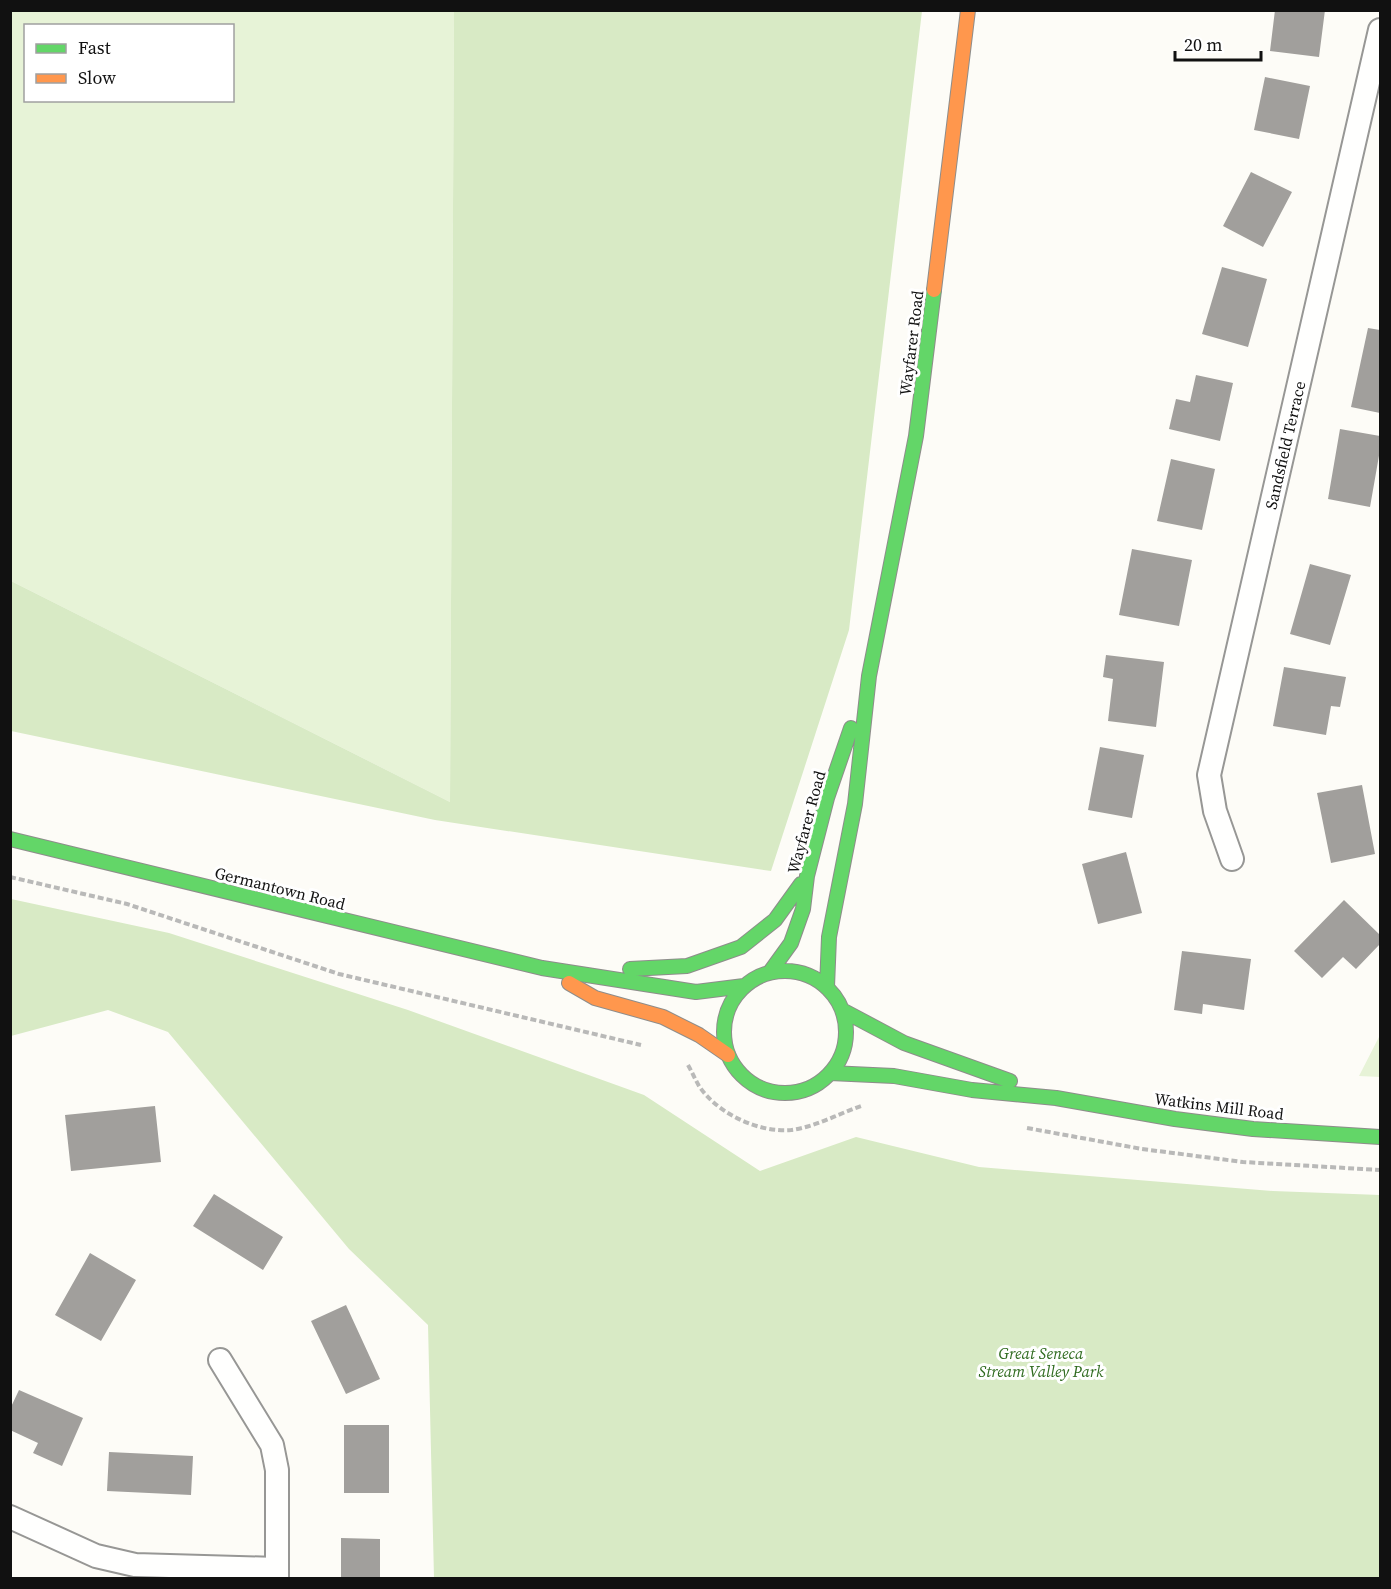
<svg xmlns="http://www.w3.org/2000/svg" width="1391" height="1589" font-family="'Source Serif 4',serif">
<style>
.green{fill:#e7f3d7;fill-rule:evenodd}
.forest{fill:#d8eac5}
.building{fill:#a19f9c}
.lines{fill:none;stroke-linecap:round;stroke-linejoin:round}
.street-casing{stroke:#979795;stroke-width:26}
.fast-casing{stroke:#8e8d8b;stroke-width:16}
.slow-casing{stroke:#8e8d8b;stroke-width:16}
.path{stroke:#b9b9b8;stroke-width:4;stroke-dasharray:6 3;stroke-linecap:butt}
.street{stroke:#fffffe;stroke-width:22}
.fast{stroke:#63d668;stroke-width:14}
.slow{stroke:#ff974d;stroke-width:14}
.labels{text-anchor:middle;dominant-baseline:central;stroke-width:6;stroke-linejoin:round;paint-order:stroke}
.street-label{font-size:16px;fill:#111;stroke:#fff}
.park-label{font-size:16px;font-style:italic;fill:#2f6b1f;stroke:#fff}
</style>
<rect width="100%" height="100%" fill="#fdfcf7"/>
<!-- green -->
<path class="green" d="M10,11H454L450,802L11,581ZM26,26H232V100H26Z
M1380,1035V1077L1359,1076Z"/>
<!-- forest -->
<path class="forest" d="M454,11H922L849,630L771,871L435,820L11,731V581L450,802Z
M11,899L169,933L408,1010L644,1095L760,1171L856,1137L979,1167L1273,1191L1380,1195V1578H434L428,1325L349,1249L168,1032L108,1010L11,1036Z"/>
<!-- building -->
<path class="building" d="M1275,10H1325L1319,57L1270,51Z
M1265,77L1310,86L1299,139L1254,130Z
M1251,172L1292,192L1263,247L1223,226Z
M1222,267L1267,279L1248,347L1202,334Z
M1368,328L1380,330V413L1351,407Z
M1196,375L1233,383L1220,441L1169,429L1176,399L1190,402Z
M1340,429L1380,436V450L1370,507L1328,499Z
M1171,459L1215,469L1202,530L1157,521Z
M1132,549L1192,560L1179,626L1119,615Z
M1310,564L1351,575L1330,645L1290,634Z
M1106,655L1164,662L1156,727L1108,721L1113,679L1103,677Z
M1284,667L1346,677L1340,707L1331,706L1326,735L1273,726Z
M1100,747L1144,755L1132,818L1088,810Z
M1362,785L1375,854L1331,863L1317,793Z
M1126,852L1142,913L1098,924L1082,864Z
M1344,900L1380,935V944L1356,969L1343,957L1322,978L1294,951Z
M1182,951L1251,959L1244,1010L1203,1004L1202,1014L1174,1010Z
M155,1106L161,1162L71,1171L65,1115Z
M214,1194L283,1237L263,1270L193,1226Z
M90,1253L136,1280L101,1341L55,1315Z
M346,1305L380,1379L346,1394L311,1321Z
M19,1390L83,1418L62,1466L33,1453L38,1443L10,1430V1409Z
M344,1425H389V1493H344Z
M109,1452L193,1456L191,1495L107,1491Z
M341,1538L380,1539V1578H341Z"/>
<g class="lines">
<!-- street casing -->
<g class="street-casing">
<path id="street" d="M1232,859L1215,811L1209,775L1380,30
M220,1360L272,1445L277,1470V1578
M10,1517L96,1556L135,1565L277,1569"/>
</g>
<!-- fast casing -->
<g class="fast-casing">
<path id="fast" d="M10,839L542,968L696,992L744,986
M630,969L687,966L741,947L775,920L801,884
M724 1032a61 61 0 1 1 122 0a61 61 0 1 1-122 0Z
M770,972L791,943L803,909L807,876L827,798L851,728
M827,987L829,937L855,804L869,676L916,436L934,290
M842,1010L904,1043L1010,1081
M830,1073L894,1076L972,1090L1056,1098L1175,1119L1253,1129L1380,1137"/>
</g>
<!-- slow casing -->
<g class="slow-casing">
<path id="slow" d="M934,290L968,10
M569,983L595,998L663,1017L699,1035L728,1055"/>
</g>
<!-- path -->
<path class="path" d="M10,877L127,904L339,974L641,1045
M688,1065C692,1072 695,1079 699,1086C717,1113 758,1133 791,1130C815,1127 838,1114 861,1106
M1027,1128L1142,1149L1243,1162L1380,1170"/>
<!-- street -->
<use href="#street" class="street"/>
<!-- fast -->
<use href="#fast" class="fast"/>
<!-- slow -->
<use href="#slow" class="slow"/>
</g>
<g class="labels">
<!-- street labels -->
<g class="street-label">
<text transform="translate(911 343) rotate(-83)">Wayfarer Road</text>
<text transform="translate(1285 445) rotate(-77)">Sandsfield Terrace</text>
<text transform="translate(806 822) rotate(-75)">Wayfarer Road</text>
<text transform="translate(280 888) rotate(14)">Germantown Road</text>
<text transform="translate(1219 1106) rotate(7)">Watkins Mill Road</text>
</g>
<!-- park labels -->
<g class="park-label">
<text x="1041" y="1353">Great Seneca<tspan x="1041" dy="18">Stream Valley Park</tspan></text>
</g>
</g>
<!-- border -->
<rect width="1391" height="1589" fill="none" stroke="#111111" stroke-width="24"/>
<!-- legend -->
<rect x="24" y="24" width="210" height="78" fill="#ffffff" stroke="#a0a0a0" stroke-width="1.5"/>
<rect x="36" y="44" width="30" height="9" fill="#63d668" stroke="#a0a0a0" stroke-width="1.5"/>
<text x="78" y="54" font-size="18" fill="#111111">Fast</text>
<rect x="36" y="74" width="30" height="9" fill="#ff974d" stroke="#a0a0a0" stroke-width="1.5"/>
<text x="78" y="84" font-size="18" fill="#111111">Slow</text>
<!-- scale -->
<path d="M1175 51v9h86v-9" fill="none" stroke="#111111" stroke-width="3"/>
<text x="1184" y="51" font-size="18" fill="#111111" stroke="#ffffff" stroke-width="4.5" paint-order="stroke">20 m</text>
</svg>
